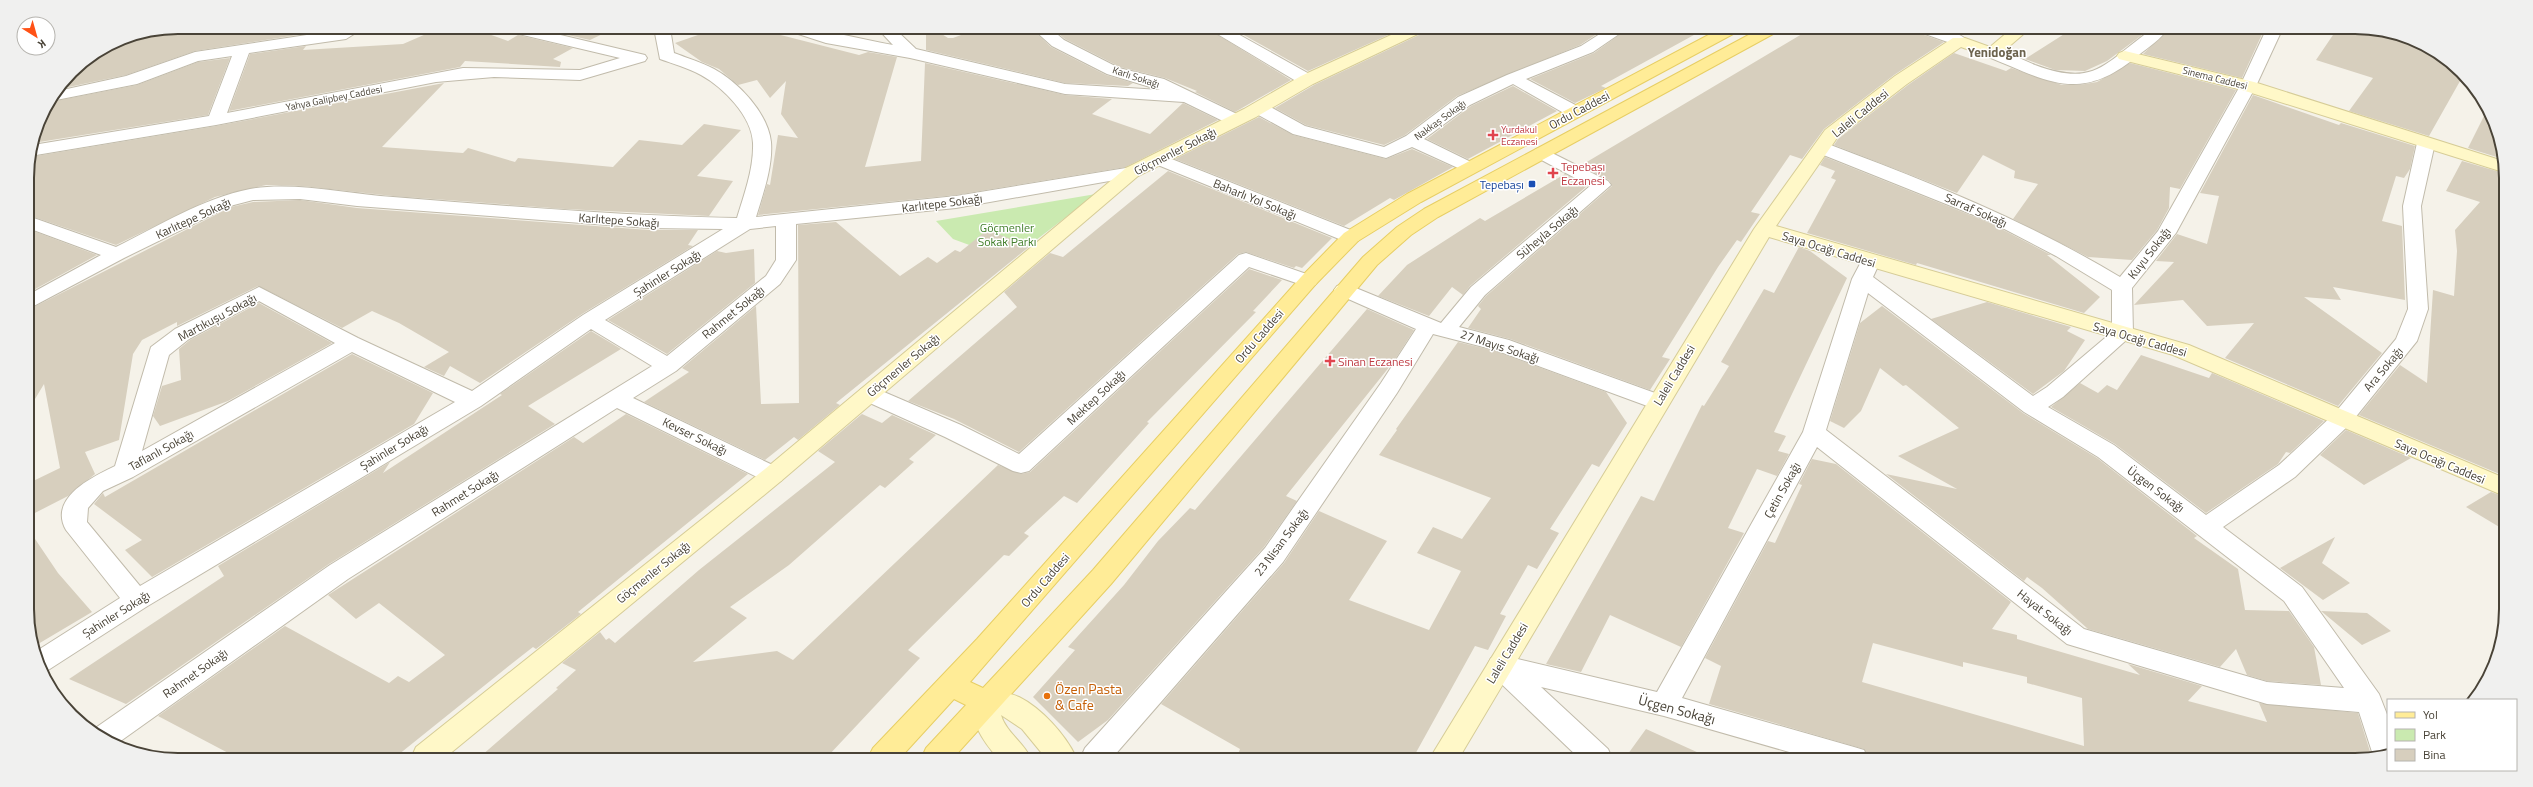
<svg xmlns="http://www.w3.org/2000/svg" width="2533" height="787" font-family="'Titillium Web',sans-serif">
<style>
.green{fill:#caeab0}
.building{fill:#d7cfbe;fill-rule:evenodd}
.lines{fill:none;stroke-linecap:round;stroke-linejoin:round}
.street-casing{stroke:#c1bbab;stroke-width:2}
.secondary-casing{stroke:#d6cc97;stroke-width:2}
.primary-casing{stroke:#e7ce64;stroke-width:2}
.street{fill:#fff;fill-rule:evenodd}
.secondary{fill:#fff8c8;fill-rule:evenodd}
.primary{fill:#ffec97;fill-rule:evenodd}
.health-dot{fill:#e0444e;stroke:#fff;stroke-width:1.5}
.transit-dot{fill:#1a4fb4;stroke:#fff;stroke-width:1.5}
.food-dot{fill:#e8710a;stroke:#fff;stroke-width:1.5}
.labels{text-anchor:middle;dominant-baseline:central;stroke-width:3;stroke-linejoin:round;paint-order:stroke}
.far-street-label{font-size:10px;fill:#494337;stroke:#fff}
.far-health-label{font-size:10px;fill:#be3a42;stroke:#fff;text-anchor:start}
.street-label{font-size:12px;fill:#494337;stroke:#fff}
.health-label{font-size:12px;fill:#be3a42;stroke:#fff;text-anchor:start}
.transit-label{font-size:12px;fill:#164399;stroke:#fff;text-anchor:end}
.park-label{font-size:12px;fill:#3f7d28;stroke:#fff}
.far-district-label{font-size:13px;font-weight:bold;fill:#6c634e;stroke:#fff}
.near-food-label{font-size:14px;fill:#c56008;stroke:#fff;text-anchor:start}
.near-street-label{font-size:14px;fill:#494337;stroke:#fff}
.rim{fill:none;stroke:#494337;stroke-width:2}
</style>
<rect width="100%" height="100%" fill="#f5f2e9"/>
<!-- green -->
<path class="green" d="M1096,194L1010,260L953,239L936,221Z"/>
<!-- building -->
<path class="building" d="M178,27H193L195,29L209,27H311L310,33L195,51L126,75L59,89L71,71L120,38Z
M440,28H472L508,41L518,35L573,48L553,59L561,62L560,67L465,61L460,67L229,111L250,54L306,46L303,50L403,44Z
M537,28H615L590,40Z
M718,28H753L859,55L868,52L897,57L865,167L921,161L925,63L1065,95L1112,99L1092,114L1150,134L1183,103L1218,120L1126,167L956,195L758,215L767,184L770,185L778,135L798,138L781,114L786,81L770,98L757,80L738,85L719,69L702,62L675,43Z
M926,29H934L948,38H953L977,29H1032L1051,47L1106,75L1133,83L1128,86L1065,83L926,50Z
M1053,29H1208L1291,80L1235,112L1195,92L1197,91L1165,78L1120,67L1065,39Z
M1233,29L1344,30H1399L1308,71Z
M1423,30H1603L1580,45L1457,96L1405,135L1384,145L1306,125L1275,108L1314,85L1421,34Z
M1626,30H1703L1601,86L1606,88L1575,103L1530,79L1594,53Z
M1807,31H1922L1924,35L1944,42L1894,75L1824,129L1802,159L1790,155L1751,212L1760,214L1741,242L1737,240L1718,267L1662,357L1670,359L1650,390L1510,339L1468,328L1481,309L1478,306L1486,296L1612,186L1609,180L1580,166Z
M2069,31H2089L2146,32L2107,61L2085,71L2055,70L2025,59Z
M2166,32H2263L2242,78L2143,54Z
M2335,32H2394L2431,47L2462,71L2464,74L2429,136L2349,111L2373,78L2316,60Z
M1954,53L2006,71L2011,68L2062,85H2079L2097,82L2130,63L2236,90L2180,189L2170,187L2169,208L2157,230L2132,260L2088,257L2013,219L2038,184L2014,178L2015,171L1983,155L1957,193L1834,145L1838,139L1908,85Z
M230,58L208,115L33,143L39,120L50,102L137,85L198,62Z
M444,83L382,147L463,153L468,148L515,162L518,158L613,167L639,140L682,145L704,124L741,130L697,176L733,181L709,216L565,209L393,196L302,186L266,185L215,197L116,245L28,215L27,168L30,157L216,126Z
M1513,86L1557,111L1468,159L1427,139L1471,106Z
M2253,95L2339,125L2341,123L2415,146L2410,169L2404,178L2396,176L2382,221L2402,226L2405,300L2333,287L2341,300L2304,297L2382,353L2338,406L2225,358L2254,323L2207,326L2183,300L2134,305L2174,262L2156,261L2177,234L2207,244L2219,196L2200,193Z
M2488,108L2503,149V159L2468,148Z
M1259,117L1293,135L1386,159L1412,149L1453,167L1394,200L1390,198L1344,226L1175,159Z
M1825,157L1990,223L2051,255H2047L2100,297L2084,313L1917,263L1916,265L1807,233L1836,180L1831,178L1835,171L1820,165Z
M2462,161L2503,173L2502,475L2359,415L2400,365L2427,383L2433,290L2454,296L2457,251L2455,230L2480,202L2446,191Z
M1168,171L1332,238L1302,268L1296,266L1294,268L1246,252L1238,254L1019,452L954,419L908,401L1017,307L1004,292L1050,253L1063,257Z
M1565,174L1587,186L1470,286L1463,295L1452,287L1429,316L1378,296L1407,265L1480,218L1485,221Z
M300,200L357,208L649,230H698L688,245L693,246L582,314L480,383L450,366L444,376L424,367L449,352L399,323L372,311L342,328L258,286L177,326V322L142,340L133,354L119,440L85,452L95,474L68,496L29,516V483L60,468L44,384L29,409L28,310L231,207L253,202Z
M836,222L900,276L928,257L937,263L955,250L960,252L987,230L1030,246L836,403L840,405L798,440L794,437L765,460L644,402L689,372L682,368L756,306L761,404L799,403L798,225Z
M28,229L97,255L28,293Z
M1799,247L1810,251L1847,278L1774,432L1786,436L1778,451L1789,454L1777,476L1757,469L1728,528L1744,533L1681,647L1610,615L1581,672L1546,664L1641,496L1654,501L1702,405L1704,406L1729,366L1721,362L1764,289L1774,293Z
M754,249L755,283L667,354L608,320L717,251L726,253Z
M1249,269L1282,280L1253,311L1256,312L1147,422L1149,423L1077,503L1064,496L1024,533L1029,536L1009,556L1004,555L908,650L920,658L828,756H481L558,689L556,688L576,670L562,663L600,632L606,640L609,638L615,643L699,570L835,462L818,451L862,414L882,423L892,415L936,435L909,459L914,462L885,488L880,485L789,565L730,607L747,618L693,662L777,651L793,660L998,465L1021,474L1030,472Z
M1987,302L2071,327L2067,331L2085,340L2064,371L2033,394L1931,319Z
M259,303L332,343L228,401L160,426L153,416L162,386L181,380L179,349L190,340Z
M1882,306L2023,413L2097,458L2197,536L2194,538L2238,569L2245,610L2289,611L2314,647L2321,685L2267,681L2247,675L2236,649L2220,667L2088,629L2042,588L2027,577L2024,581L1886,474L1957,489L1898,456L1959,428L1906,385L1903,386L1880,368L1861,411L1844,428L1830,421L1860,323Z
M1367,309L1414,330L1394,361L1286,496L1297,501L1264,547L1108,720L1078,742L1033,697L1075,650L1068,647L1124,585L1158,541L1190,508L1195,510Z
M591,331L621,349L528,406L555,424L329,564L129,702L126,704L69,679L224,576L218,566L390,462L383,473L502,395L500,394Z
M1458,342L1495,351L1606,392L1627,423L1599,467L1592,464L1550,529L1559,533L1537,569L1528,565L1500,614L1506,616L1488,650L1475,646L1413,758L1237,757L1240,749L1161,704L1284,563L1319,511L1387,541L1349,600L1429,630L1461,571L1417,553L1433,527L1462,539L1491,498L1379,455L1397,430L1396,429Z
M352,354L433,393L414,424L152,577L125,550L142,540L94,504L103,493L105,497Z
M2141,355L2209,378L2212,373L2324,421L2290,453L2286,452L2278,464L2206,513L2115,444L2051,407L2080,383L2098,393L2107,385L2117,390Z
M626,414L748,474L578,612L581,614L536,649L533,647L510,665L398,755H232L158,716L285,626L389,683L398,676L409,682L445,655L379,603L356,619L328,595L574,437L583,443Z
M2346,430L2411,458L2364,485L2320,455Z
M1812,459L1836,464L2011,602L1992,629L2017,635V639L2140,675L2128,664L2202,686L2188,701L2267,722L2259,703L2358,713L2372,758L1876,759L1868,756L1864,749L1709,704L1721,666L1705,658L1768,541L1775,543L1802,485L1799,484ZM1873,643L1963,667V662L2027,677V683L2082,698L2084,746L1862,682Z
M2491,492L2502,496L2501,528L2466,507Z
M29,530L58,573L92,612L33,647L30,638Z
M2335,537L2322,563L2350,583L2323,600L2280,568Z
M2321,611L2367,613L2391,631L2362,645Z
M1646,729L1710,758H1625Z"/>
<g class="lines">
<!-- street casing -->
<g class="street-casing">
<path id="street" d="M504,28H531L645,55L647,58L645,61L580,80L494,77L436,82L216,125L30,156L33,145L209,116L232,56L198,61L137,84L51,101L58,91L126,76L195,52L346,29L354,34L346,39L249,53L227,113L463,68L580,70L620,58L506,31Z
M654,28H670L674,53C687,58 701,62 714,69C738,82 768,113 771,142C773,166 763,194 756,217L956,196L1132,167L1138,168L1141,172L1138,176L1132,177L956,208L796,224V260L780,284L676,371L633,398L781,469L785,475L781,481L773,483L765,481L617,408L348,579L115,745L103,740L91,731L330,565L652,366L591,329L481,406L146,607L42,674L35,652L120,598L66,530C48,498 92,477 115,466L151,347L175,329L259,287L358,338L472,391L583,315L723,229L649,228L357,206L300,199L253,200L230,206L124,258L28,309V295L101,255L28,228V216L116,247C159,226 203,198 250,189C292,181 350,194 393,197C508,206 622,216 737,218C744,195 754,168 753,143C752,116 723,87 701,75C688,68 674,64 660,59ZM776,226V260L766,276L667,356L605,320L750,229ZM259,301L335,343L142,451L169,355L189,339ZM352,352L455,402L140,586L87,522L88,508L103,491L133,477Z
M787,28C823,28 858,39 893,45L878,29H895L916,49L1065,84L1160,90L1107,74L1052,46L1033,29H1051L1064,40L1119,68L1164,79L1241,116L1244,120L1241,124H1229L1184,102L1065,94L910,58L826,43L789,31Z
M1209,29H1229L1313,76L1315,80L1307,85L1301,84Z
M1606,30H1625L1593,52L1526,79L1581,108L1584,112L1581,116H1569L1513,84L1470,105L1424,139L1475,164L1478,168L1475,172L1469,173L1412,147L1386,158L1293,134L1253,112L1250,108L1253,104H1265L1305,126L1384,147L1406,136L1458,97L1507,75L1581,46Z
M1708,31H1731L1732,32L1724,37L1710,34Z
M1923,31C1936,31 1959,29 1967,41L1959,46L1925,34Z
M2148,32H2165C2158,42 2144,50 2135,58C2078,104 2046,80 1986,56L1984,53L1992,48C2007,52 2021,59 2035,65C2094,87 2103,65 2148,32Z
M2265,32H2281L2256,86L2176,233L2132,288L2133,334L2063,397L2048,407L2114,445L2206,515L2279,465L2334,414L2396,339L2408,309L2403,206L2417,143L2420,139H2432L2435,143L2421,206L2428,309L2417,341L2350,424L2295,477L2223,527L2302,587L2379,694L2388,717V755L2374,758L2359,712L2267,704L2067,644L1817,447L1682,698L1854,747L1864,750L1868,759L1810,758L1664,716L1541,687L1608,749L1612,758H1579L1491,674L1487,666L1491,658L1501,655L1657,692L1803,432L1852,279L1861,262H1875L1878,266L1873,277L2033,396L2047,387L2112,332V290L2056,256L1991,222L1816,152L1813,148L1816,144H1828C1931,183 2025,220 2120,277L2158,231L2240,86ZM1868,293L2024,412L2098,457L2284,601L2344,688L2267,682L2084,629L1826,430Z
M1542,148L1608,181L1611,185L1485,295L1459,327L1509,340L1666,397L1669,402L1666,407L1658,409L1650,407L1495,350L1433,334L1397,393L1283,562L1113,757H1081L1085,748L1265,548L1381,383L1416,329L1337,294L1334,290L1337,286L1344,284L1351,286L1441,323L1471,287L1590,186L1536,157L1533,153L1536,149Z
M1159,154L1358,233L1361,237L1358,241H1344L1153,163L1150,159L1153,155Z
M1246,253L1315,277L1318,281L1315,285L1308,287L1249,267L1029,471L1021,473L1013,471L945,437L861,399L858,394L861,389L869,387L877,389L961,425L1019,454L1239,255Z"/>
</g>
<!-- secondary casing -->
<g class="secondary-casing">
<path id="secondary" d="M1402,30H1422L1420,33L1313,84L1256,117L1138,176L781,481L447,756H412L416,747L765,469L1126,168L1244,109L1301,76Z
M2009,31H2027L1998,56H1986L1961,47L1907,84L1837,138L1776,226L2189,345L2502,477V495L2173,355L1769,237L1459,758H1430L1754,229L1825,130L1895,76L1953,38H1965L1990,47Z
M2125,51L2254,82L2503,161V172L2242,90L2119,59L2117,56L2119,53Z
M985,691C996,692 1009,692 1019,697C1041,708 1065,734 1076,757H1045L1022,729L1001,715C1006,732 1023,742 1030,757H997C983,741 965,715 975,694Z"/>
</g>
<!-- primary casing -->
<g class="primary-casing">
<path id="primary" d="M1716,31H1735L1733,34L1421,202L1358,241L1315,285L970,682L983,688L1093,570L1363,257L1397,227L1424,209L1756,31H1775L1773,34L1438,217L1411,235L1377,265L1111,584L954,757H922L926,748L966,705L954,699L901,757L869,756L873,748L977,639L1301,277L1344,233L1407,194Z"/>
</g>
<!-- street -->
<use href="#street" class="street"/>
<!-- secondary -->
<use href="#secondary" class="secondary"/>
<!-- primary -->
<use href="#primary" class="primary"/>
</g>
<!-- markers -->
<g class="health-dot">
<path d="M1491 129h4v4h4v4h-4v4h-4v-4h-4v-4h4z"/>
<path d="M1551 167h4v4h4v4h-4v4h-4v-4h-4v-4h4z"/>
<path d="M1328 355h4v4h4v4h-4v4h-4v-4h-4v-4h4z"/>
</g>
<rect class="transit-dot" x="1528" y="180" width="8" height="8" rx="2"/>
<circle class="food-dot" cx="1047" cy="696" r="4"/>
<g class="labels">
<!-- far-street labels -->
<g class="far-street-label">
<text transform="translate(1136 77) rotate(18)">Karlı Sokağı</text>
<text transform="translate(2215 78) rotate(14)">Sinema Caddesi</text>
<text transform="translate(334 98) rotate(-11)">Yahya Galipbey Caddesi</text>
<text transform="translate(1440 120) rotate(-36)">Nakkaş Sokağı</text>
</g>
<!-- far-health labels -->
<g class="far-health-label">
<text x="1501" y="129">Yurdakul<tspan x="1501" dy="12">Eczanesi</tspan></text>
</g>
<!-- street labels -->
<g class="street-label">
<text transform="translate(1579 110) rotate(-28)">Ordu Caddesi</text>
<text transform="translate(1860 113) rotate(-39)">Laleli Caddesi</text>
<text transform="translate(1175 151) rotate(-27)">Göçmenler Sokağı</text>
<text transform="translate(1255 199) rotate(22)">Baharlı Yol Sokağı</text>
<text transform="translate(942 203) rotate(-7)">Karlıtepe Sokağı</text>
<text transform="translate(1976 210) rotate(24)">Sarraf Sokağı</text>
<text transform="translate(193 218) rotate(-25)">Karlıtepe Sokağı</text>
<text transform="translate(619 220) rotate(4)">Karlıtepe Sokağı</text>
<text transform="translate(1547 232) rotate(-40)">Süheyla Sokağı</text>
<text transform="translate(1829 249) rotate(17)">Saya Ocağı Caddesi</text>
<text transform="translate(2149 253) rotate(-52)">Kuyu Sokağı</text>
<text transform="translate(667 273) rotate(-32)">Şahinler Sokağı</text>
<text transform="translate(733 312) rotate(-39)">Rahmet Sokağı</text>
<text transform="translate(217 317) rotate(-28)">Martıkuşu Sokağı</text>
<text transform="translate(1259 336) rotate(-49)">Ordu Caddesi</text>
<text transform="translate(2140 339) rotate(16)">Saya Ocağı Caddesi</text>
<text transform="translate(1500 346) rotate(18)">27 Mayıs Sokağı</text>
<text transform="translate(903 365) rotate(-40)">Göçmenler Sokağı</text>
<text transform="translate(2383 369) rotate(-50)">Ara Sokağı</text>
<text transform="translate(1674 375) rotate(-59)">Laleli Caddesi</text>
<text transform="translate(1096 397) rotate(-43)">Mektep Sokağı</text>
<text transform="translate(695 436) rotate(26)">Kevser Sokağı</text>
<text transform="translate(394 447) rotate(-31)">Şahinler Sokağı</text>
<text transform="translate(161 450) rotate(-29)">Taflanlı Sokağı</text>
<text transform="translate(2440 461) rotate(23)">Saya Ocağı Caddesi</text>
<text transform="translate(2156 489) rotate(37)">Üçgen Sokağı</text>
<text transform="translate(1782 490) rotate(-61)">Çetin Sokağı</text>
<text transform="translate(465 493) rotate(-32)">Rahmet Sokağı</text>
<text transform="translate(1281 542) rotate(-53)">23 Nisan Sokağı</text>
<text transform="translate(653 572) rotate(-39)">Göçmenler Sokağı</text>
<text transform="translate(1045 580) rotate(-49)">Ordu Caddesi</text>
<text transform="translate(2045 612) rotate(38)">Hayat Sokağı</text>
<text transform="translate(116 614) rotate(-32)">Şahinler Sokağı</text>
<text transform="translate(1507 653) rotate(-59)">Laleli Caddesi</text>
<text transform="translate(195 673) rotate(-35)">Rahmet Sokağı</text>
</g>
<!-- health labels -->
<g class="health-label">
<text x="1561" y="166">Tepebaşı<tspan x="1561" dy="14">Eczanesi</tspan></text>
<text x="1338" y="361">Sinan Eczanesi</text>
</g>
<!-- transit labels -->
<g class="transit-label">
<text x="1524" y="184">Tepebaşı</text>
</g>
<!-- park labels -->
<g class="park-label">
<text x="1007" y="227">Göçmenler<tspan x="1007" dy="14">Sokak Parkı</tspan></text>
</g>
<!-- far-district labels -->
<g class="far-district-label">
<text x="1997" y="52">Yenidoğan</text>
</g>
<!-- near-food labels -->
<g class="near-food-label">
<text x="1055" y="688">Özen Pasta<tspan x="1055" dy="16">&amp; Cafe</tspan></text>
</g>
<!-- near-street labels -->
<g class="near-street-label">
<text transform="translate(1677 709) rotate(15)">Üçgen Sokağı</text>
</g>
</g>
<!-- crop -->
<path d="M0 0H2533V787H0ZM178 34H2355A144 144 0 0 1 2499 178V609A144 144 0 0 1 2355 753H178A144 144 0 0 1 34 609V178A144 144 0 0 1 178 34Z" fill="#f0f0ef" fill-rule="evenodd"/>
<path class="rim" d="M178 34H2355A144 144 0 0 1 2499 178V609A144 144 0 0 1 2355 753H178A144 144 0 0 1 34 609V178A144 144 0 0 1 178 34Z"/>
<!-- legend -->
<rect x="2387" y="699" width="130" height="72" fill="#ffffff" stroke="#b6b4af"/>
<rect x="2395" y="712" width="20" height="6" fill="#ffec97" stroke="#b6b4af"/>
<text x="2423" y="719" font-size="12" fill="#494337">Yol</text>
<rect x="2395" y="729" width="20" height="12" fill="#caeab0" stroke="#b6b4af"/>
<text x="2423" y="739" font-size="12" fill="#494337">Park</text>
<rect x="2395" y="749" width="20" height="12" fill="#d7cfbe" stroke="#b6b4af"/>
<text x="2423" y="759" font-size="12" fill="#494337">Bina</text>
<!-- north arrow -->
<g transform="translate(36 36) rotate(143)"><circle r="19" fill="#ffffff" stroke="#b6b4af"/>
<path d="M0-3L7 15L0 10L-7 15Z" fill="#ff5115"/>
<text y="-6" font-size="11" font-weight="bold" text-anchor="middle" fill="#494337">K</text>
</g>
</svg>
